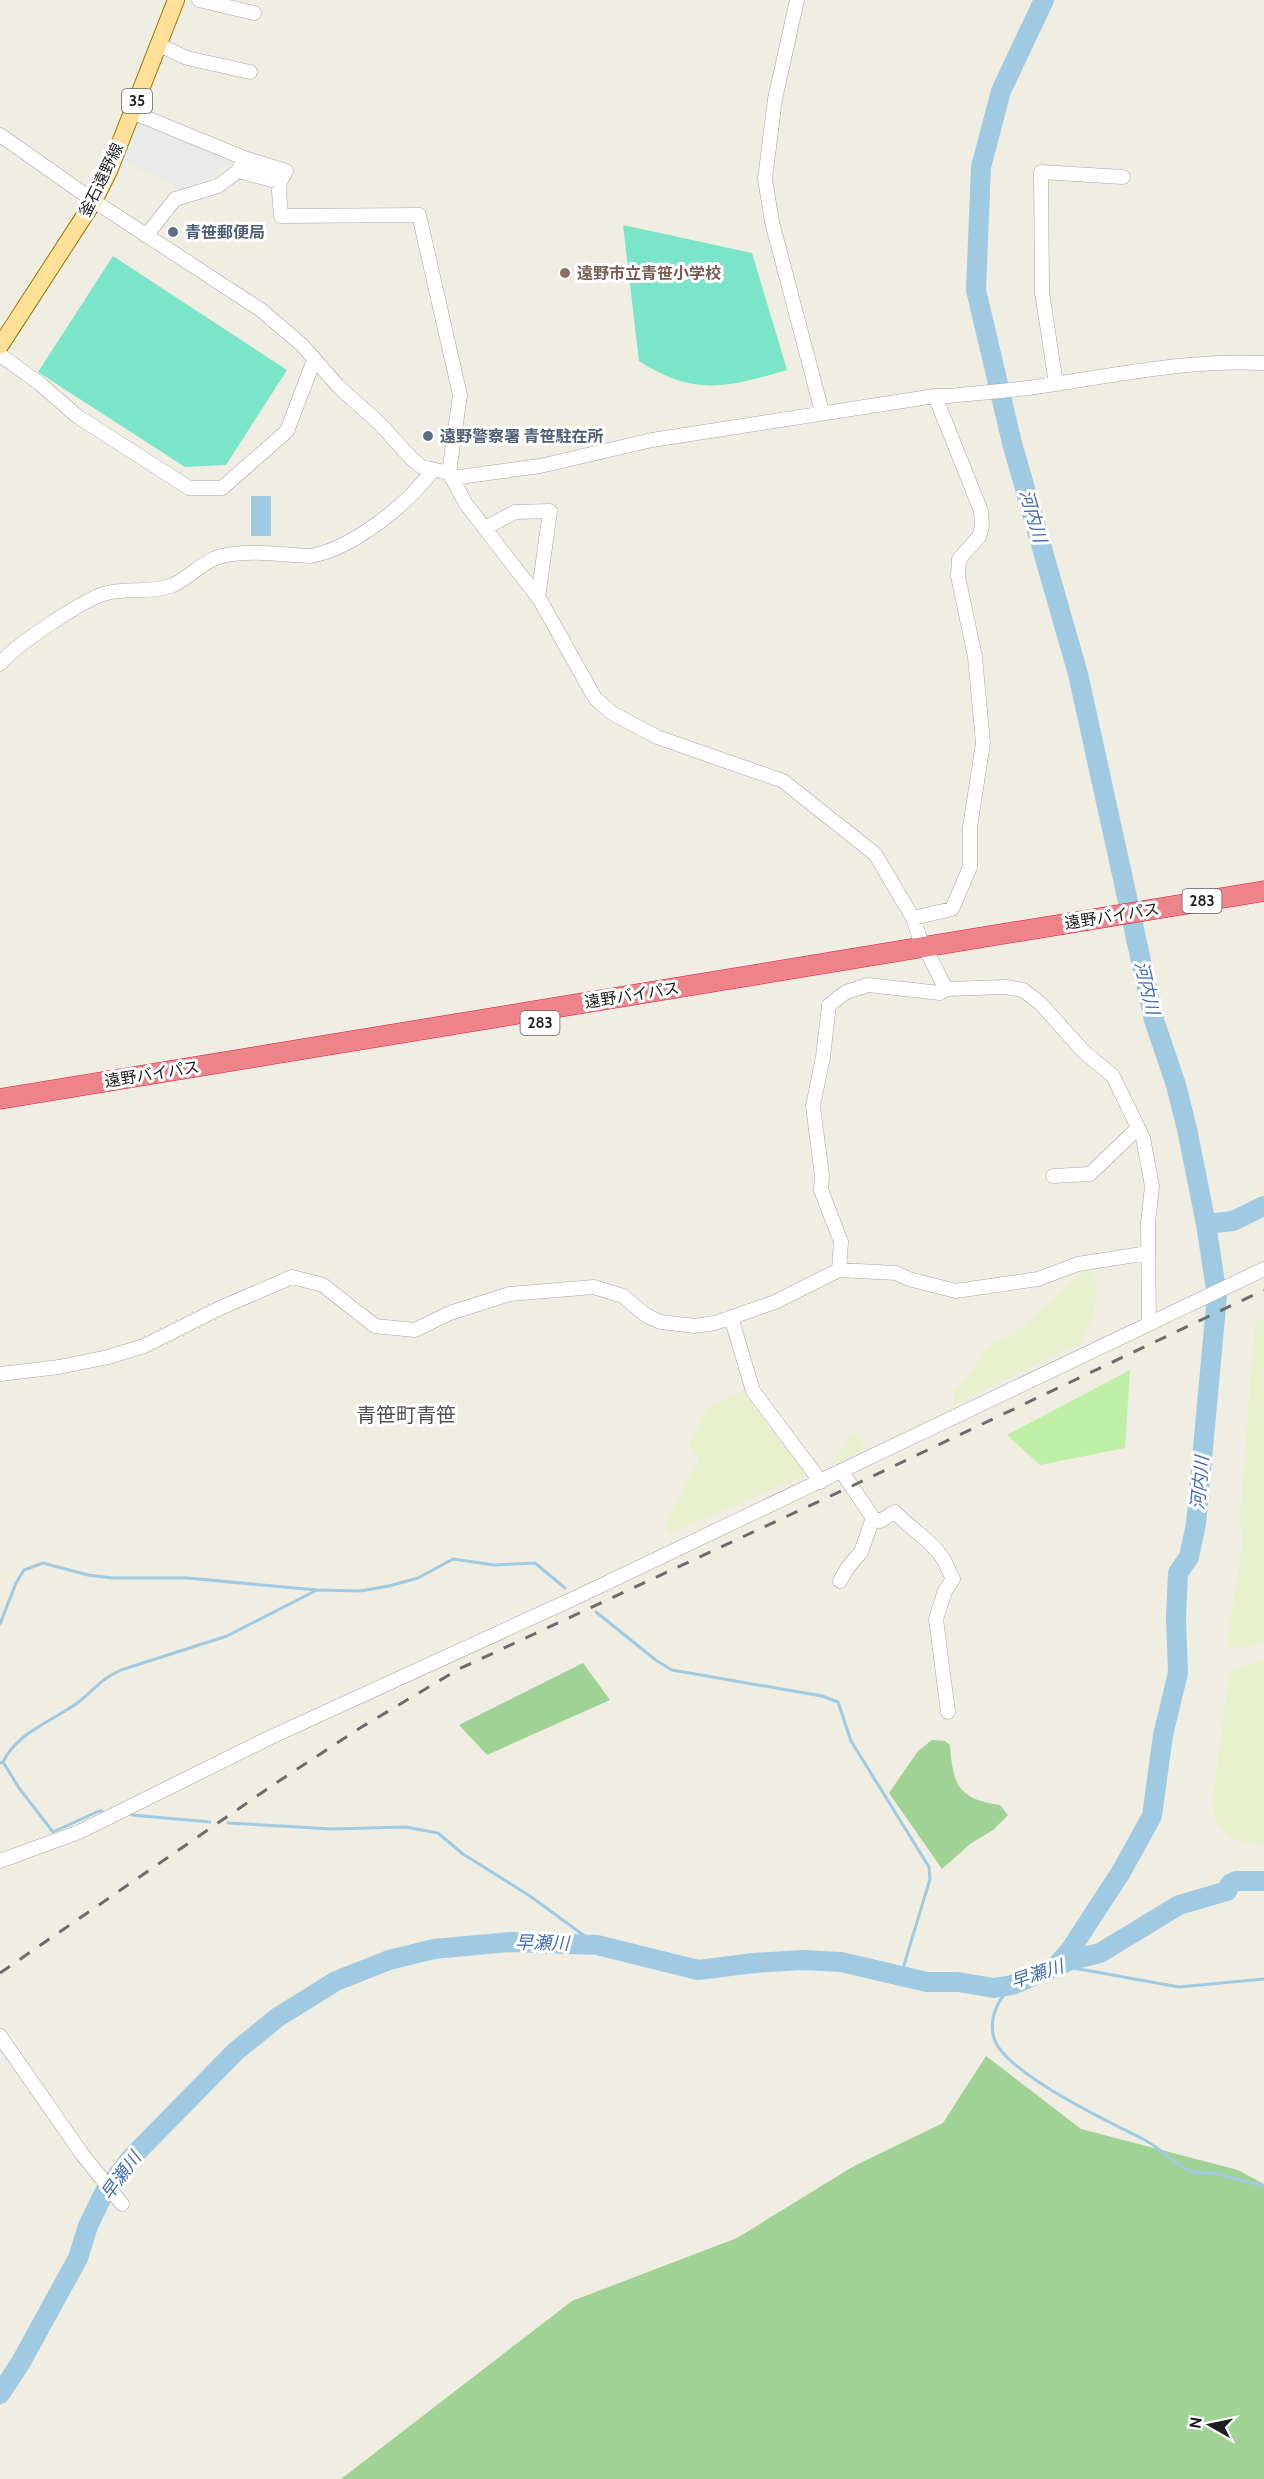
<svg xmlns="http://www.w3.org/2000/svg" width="1264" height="2479" font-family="Cabin,'Noto Sans JP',sans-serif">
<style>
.farmland{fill:#e9f0cd}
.grass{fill:#bfeea5}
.forest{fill:#9fd294}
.pitch{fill:#7be5ca}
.parking{fill:#eaeaea}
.water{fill:#a0cae1}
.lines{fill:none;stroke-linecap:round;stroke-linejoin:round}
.stream{stroke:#a0cae1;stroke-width:3}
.river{stroke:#a0cae1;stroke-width:20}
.minor-casing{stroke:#a5a5a5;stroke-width:15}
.major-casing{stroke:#987900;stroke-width:18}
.highway-casing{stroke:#e71743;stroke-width:21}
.minor{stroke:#fff;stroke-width:14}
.major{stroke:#ffe099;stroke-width:16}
.highway{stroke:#ed848a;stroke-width:20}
.rail{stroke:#6c6c6c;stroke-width:3;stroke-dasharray:12 12;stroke-linecap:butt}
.service-dot{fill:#5c6f8a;stroke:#fff;stroke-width:2}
.education-dot{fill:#8d6e63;stroke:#fff;stroke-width:2}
.labels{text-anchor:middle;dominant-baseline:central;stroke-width:6;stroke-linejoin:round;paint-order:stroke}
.shield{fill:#fff;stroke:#626262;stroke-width:1.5}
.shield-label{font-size:15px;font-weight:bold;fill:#1e1e1e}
.street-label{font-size:16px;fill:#1e1e1e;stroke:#fff}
.service-label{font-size:16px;font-weight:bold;fill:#4e5e75;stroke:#fff;text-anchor:start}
.education-label{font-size:16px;font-weight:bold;fill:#785e54;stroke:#fff;text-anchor:start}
.water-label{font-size:18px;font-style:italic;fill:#436db5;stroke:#fff}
.quarter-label{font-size:20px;fill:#515151;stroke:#fff}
</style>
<rect width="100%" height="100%" fill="#f0ede3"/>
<!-- farmland -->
<path class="farmland" d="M1087,1269L1095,1276L1097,1296L1093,1315L1082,1344L1064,1350L953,1406L955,1391L972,1372L985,1351L995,1342L1013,1335Z
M1264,1317V1643L1232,1649L1227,1643L1243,1542L1240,1521L1255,1322Z
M742,1391L806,1475L668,1534L666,1525L699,1460L689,1445L708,1407Z
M853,1431L866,1448L831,1465Z
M1264,1660V1845L1236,1841L1224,1832L1216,1821L1212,1806L1230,1670Z"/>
<!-- grass -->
<path class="grass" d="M1130,1370L1125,1448L1040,1465L1007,1435Z"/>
<!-- forest -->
<path class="forest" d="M583,1663L610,1700L487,1755L459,1725Z
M932,1740L945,1741L950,1745C953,1784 957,1799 1000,1805L1008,1815L993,1830L970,1844L942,1869L889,1793L918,1751Z
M986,2056L1081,2129L1238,2170L1264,2184V2479H341L572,2301L737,2238L854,2166L943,2123Z"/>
<!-- pitch -->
<path class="pitch" d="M623,225L752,253L787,370C728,387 694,397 639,361Z
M113,256L287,370L226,465L185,467L38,372Z"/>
<!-- parking -->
<path class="parking" d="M141,111L242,152L209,179L181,189L123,161Z"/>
<!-- water -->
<path class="water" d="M251,496H271V536H251Z"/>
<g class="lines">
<!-- stream -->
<path class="stream" d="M596,1612L657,1661L672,1670L822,1696L838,1702L851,1741L929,1867L930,1879L901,1975
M0,1624L16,1583L24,1570L43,1563L88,1575L112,1578H187L317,1590L360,1591L389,1586L418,1578L453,1559L494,1565L535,1563L565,1588
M3,1762L19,1788L53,1832L99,1811H102
M0,1763L3,1762C18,1731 54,1721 80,1701C96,1688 101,1679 121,1670L227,1636L317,1590
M132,1815L210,1822
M228,1823L332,1829L405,1827L438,1833L463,1854L530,1896L597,1945
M1057,1965L1179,1987L1264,1979
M1012,1985C999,1999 988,2018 994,2038C1003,2072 1111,2123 1143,2139C1161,2148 1174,2165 1193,2172C1198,2174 1205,2172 1211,2173C1228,2176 1246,2182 1264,2186"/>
<!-- river -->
<path class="river" d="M1044,0L1001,91L981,167L976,290L1012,443L1078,674L1154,1020L1176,1085L1187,1129L1206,1224L1217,1296L1196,1524L1189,1557L1178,1573L1176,1617L1178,1673L1163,1735L1152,1816L1121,1872L1071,1949L1057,1965
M1206,1224L1233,1221L1264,1206
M0,2394L21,2362L78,2258L88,2226L104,2193L131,2158L235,2052L278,2017L336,1981L389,1960L434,1949L510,1942L597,1945L698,1970L754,1963L802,1960L841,1962L927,1982H958L994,1988L1012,1985L1071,1960L1100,1953L1179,1905L1227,1891L1230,1884L1236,1881H1264"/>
<!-- minor casing -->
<g class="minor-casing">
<path id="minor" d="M199,0L254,13
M797,0L775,99L765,179L772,222L822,412
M159,45L187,58L250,72
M132,112L244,158L238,171
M0,135L94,201L261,310L302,345L338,386L379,423L412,459L422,467L449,473L466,504L540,600L595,698L612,713L657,737L783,781L875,854L913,918L919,936L946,989
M244,158L286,171L280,182
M146,236L175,199L218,186L238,171L280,182L279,191L281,216L419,215L460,395L449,473
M0,355L39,383L77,416L189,488H222L287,431L314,360
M1056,384L1042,292L1041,172L1123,177
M452,478L540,466L652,440L935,396H948C977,393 1006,391 1035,387C1112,376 1186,359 1264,363
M485,528L515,512L550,511L538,598
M0,664C14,646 85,598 107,593C128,588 150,593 171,586C190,578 205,558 227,555C253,550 283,555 310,556C352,549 407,505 432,471
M913,918L952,909L970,867V827L983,743L975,657L958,576L959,559L979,537L982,526L981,511L935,396
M1053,1176L1090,1174L1138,1128
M839,1270L841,1242L821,1190L822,1176L813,1106L823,1057L829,1005L846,992L868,985L940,993L946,989L1005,987L1023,990L1041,1004L1083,1051L1113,1076L1143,1138L1152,1186L1148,1223L1149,1323
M731,1317L753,1391L821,1482
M0,1374L59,1367L108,1357L144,1346L220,1308L292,1277L323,1285L375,1326L415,1330L450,1313L510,1294L594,1287L623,1296L647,1316L661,1322L695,1326L715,1323L775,1302L839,1270L896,1273L909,1279L956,1291L1038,1279L1078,1264L1148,1253
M842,1472L873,1518L880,1521L895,1512C909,1528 930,1539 942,1557C946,1563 949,1572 953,1579L945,1591L936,1619L948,1712
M840,1581L848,1567L861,1552L873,1518
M0,1861L79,1832L271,1737L577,1597L1264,1269
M0,2036L82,2154L122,2204"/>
</g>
<!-- major casing -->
<g class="major-casing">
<path id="major" d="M0,346L94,201L109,171L176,0"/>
</g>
<!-- highway casing -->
<g class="highway-casing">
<path id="highway" d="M0,1099L1264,891"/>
</g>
<!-- minor -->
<use href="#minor" class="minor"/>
<!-- major -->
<use href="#major" class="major"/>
<!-- highway -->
<use href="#highway" class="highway"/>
<!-- rail -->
<path class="rail" d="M0,1973L276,1783L360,1728L459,1669L852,1486L1264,1290"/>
</g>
<!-- markers -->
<g class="service-dot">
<circle cx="173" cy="232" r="6"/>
<circle cx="428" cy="436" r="6"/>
</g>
<circle class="education-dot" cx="565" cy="273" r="6"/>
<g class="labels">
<!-- shield labels -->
<g class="shield">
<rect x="122" y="89" width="30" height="24" rx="4.5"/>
<rect x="1182.5" y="889" width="39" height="24" rx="4.5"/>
<rect x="520.5" y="1011" width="39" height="24" rx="4.5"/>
</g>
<g class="shield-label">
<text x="137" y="101">35</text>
<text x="1202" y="901">283</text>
<text x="540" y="1023">283</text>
</g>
<!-- street labels -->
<g class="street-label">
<text transform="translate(101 180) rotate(-64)">釜石遠野線</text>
<text transform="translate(1112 916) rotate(-9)">遠野バイパス</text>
<text transform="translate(632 995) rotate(-9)">遠野バイパス</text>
<text transform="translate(152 1074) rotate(-9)">遠野バイパス</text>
</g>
<!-- service labels -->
<g class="service-label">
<text x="185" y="232">青笹郵便局</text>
<text x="440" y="436">遠野警察署 青笹駐在所</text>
</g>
<!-- education labels -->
<g class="education-label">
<text x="577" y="273">遠野市立青笹小学校</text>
</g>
<!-- water labels -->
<g class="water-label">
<text transform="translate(1033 516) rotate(74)">河内川</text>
<text transform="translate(1147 988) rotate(77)">河内川</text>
<text transform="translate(1200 1483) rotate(-85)">河内川</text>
<text transform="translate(542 1943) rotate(1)">早瀬川</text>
<text transform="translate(1037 1974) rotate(-18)">早瀬川</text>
<text transform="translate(121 2176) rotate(-54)">早瀬川</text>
</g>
<!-- quarter labels -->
<g class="quarter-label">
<text x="406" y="1415">青笹町青笹</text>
</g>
</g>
<!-- north arrow -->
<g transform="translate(1210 2425) rotate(279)" stroke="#ffffff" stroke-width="4.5" paint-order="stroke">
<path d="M0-4.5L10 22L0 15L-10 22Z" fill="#1e1e1e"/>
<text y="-9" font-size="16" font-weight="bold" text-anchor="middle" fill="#1e1e1e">N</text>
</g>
</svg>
